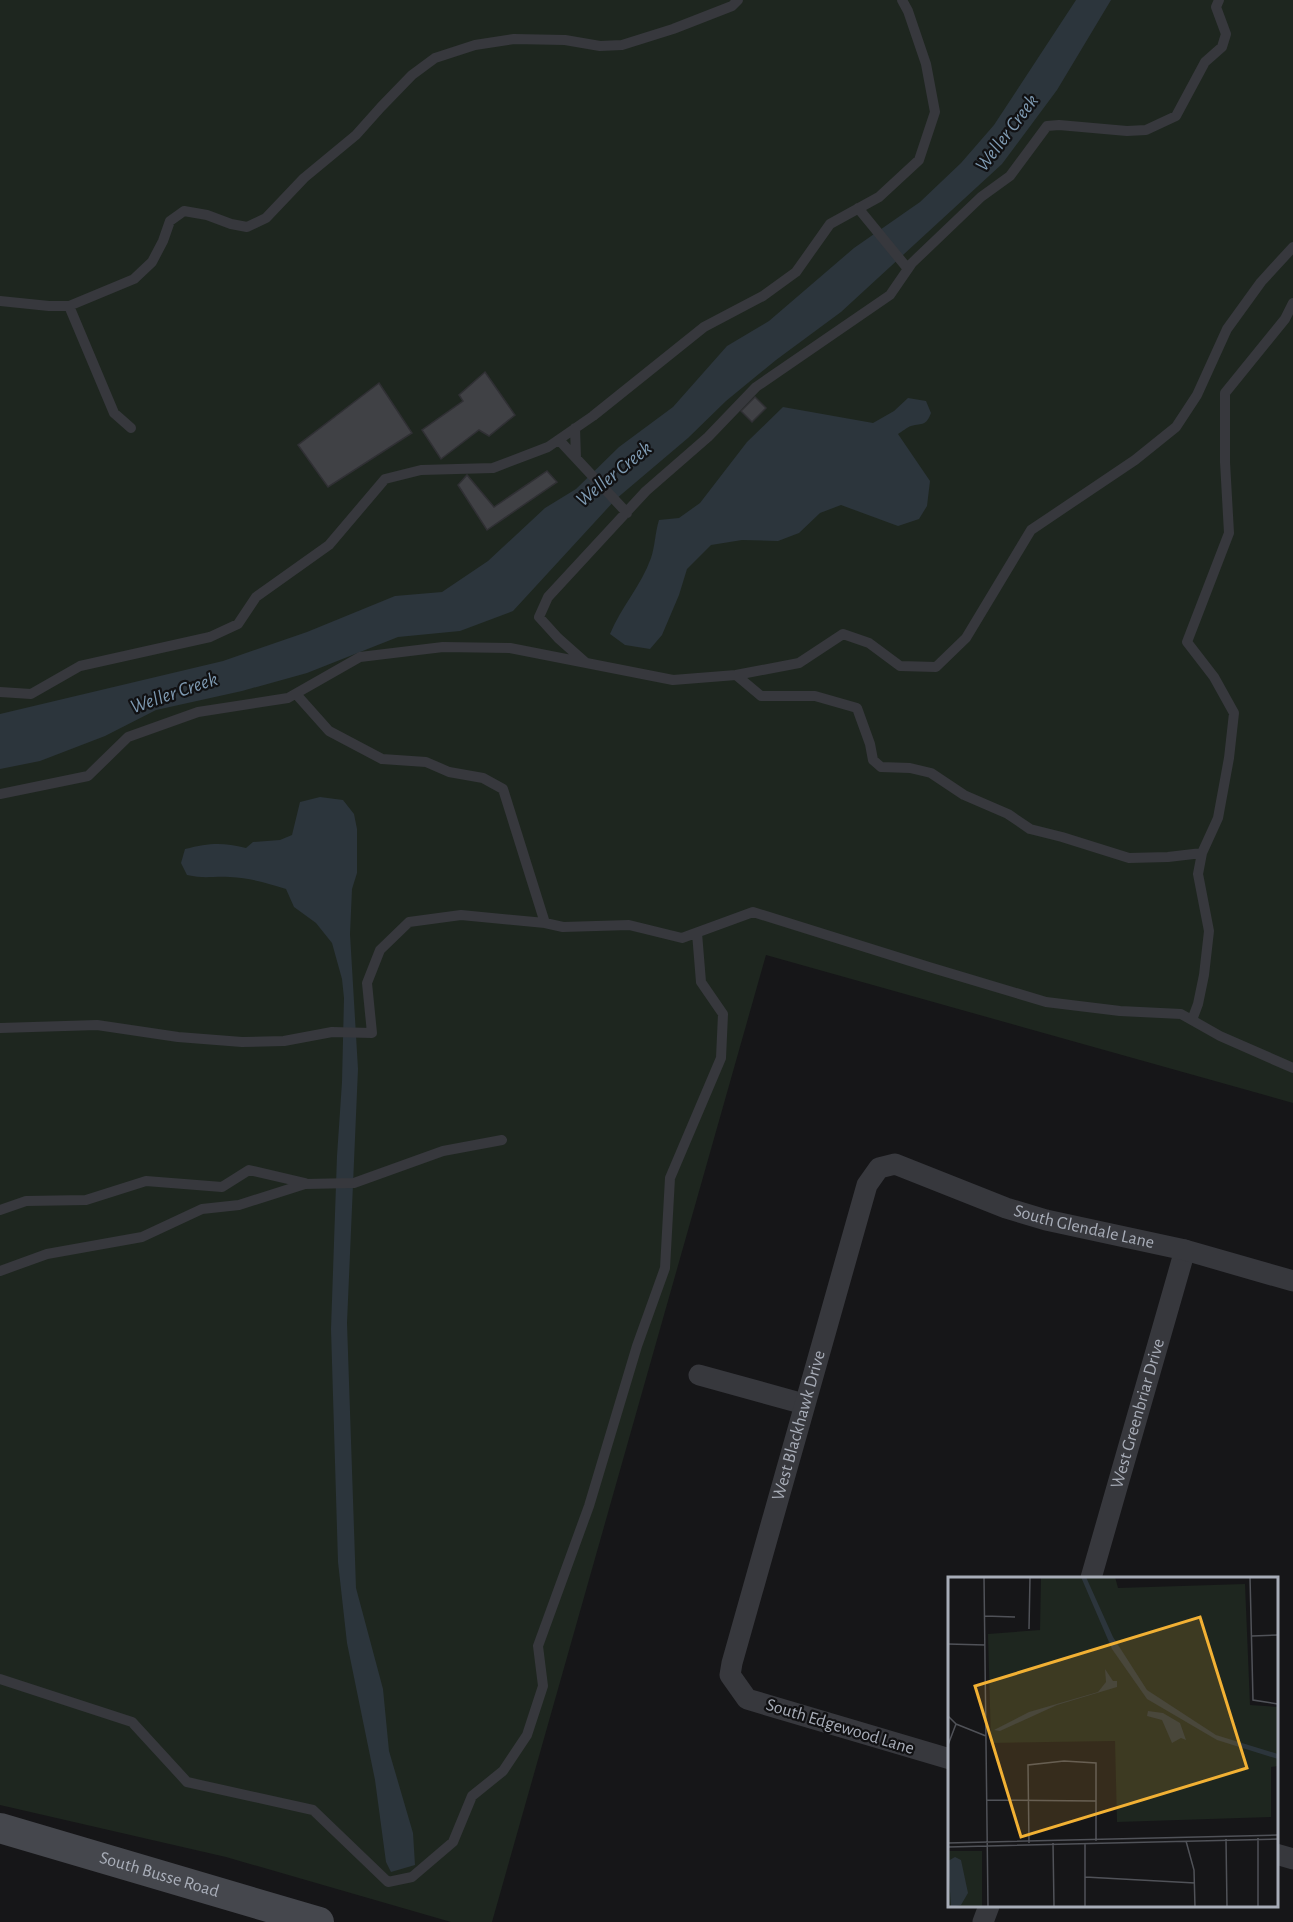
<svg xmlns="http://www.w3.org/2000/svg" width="1293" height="1922" font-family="'Alegreya Sans',sans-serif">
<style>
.green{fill:#1e261f}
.water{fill:#2c353c}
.building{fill:#404145;stroke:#303034;stroke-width:1.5}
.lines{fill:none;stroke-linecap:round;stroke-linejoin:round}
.service{stroke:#37383d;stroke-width:10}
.minor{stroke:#37383d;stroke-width:21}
.secondary{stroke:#45474d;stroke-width:30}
.labels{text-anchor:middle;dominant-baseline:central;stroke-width:4.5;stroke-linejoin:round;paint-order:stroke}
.street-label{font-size:18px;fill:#a8adb8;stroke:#111113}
.water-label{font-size:20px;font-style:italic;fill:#7f9bb3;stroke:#111113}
.inset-road{fill:none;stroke:#505258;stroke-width:1.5}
.view{fill:#f2b134;fill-opacity:0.15;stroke:#f2b134;stroke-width:3}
.inset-edge{fill:none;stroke:#a8adb8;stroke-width:3}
</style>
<rect width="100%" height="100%" fill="#161618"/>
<!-- green -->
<path class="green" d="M0,0H1293V1103L766,955L492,1922H451L226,1857L0,1805Z"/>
<!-- water -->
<path class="water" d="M1076,0H1111L1057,90L1002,164L841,312L776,360L726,401L688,438L616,499L513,611L460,631L398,637L307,673L242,691L156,710L105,736L40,761L0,769V714L223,661L307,632L395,596L442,592L488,561L545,508L576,489L619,447L673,407L727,346L769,321L854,248L920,202L961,163L994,125Z
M908,398L926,401L931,413C926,426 923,423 911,426C907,427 902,432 898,434L930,481L927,506L919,519L898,526L841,505L820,513L799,533L778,541L742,540L711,545L687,569L679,595L662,635L650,649L625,645L610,634C621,607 641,586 651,558C655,546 655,533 659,520L679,518L700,503L747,442L783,407L873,423L894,411Z
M320,797L343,800L354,814L357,829V873L352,889L350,934L358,1069L347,1323L356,1588L383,1689L389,1751L413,1833L415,1865L391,1872L386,1862L375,1780L347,1643L338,1562L331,1329L337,1156L342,1082L344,998L342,979L332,943L316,923L294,907L286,889C267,883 250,878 230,877C212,876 205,879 187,875L181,863L185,849C209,843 222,842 246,848L253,842L280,840L292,835L300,802Z"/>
<!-- building -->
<path class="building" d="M485,372L515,415L489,436L479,430L441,459L422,430L463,401L459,395Z
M379,383L412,433L328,487L298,445Z
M755,397L766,408L752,422L741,411Z
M547,471L557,482L487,530L458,485L467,475L494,507Z"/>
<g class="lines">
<!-- service -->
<path class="service" d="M858,208L908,269
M0,301L49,306H69
M131,428L114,413L69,306L134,279L152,262L163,241L170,221L184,211L207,215L231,224L247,227L266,218L304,178L356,135L381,107L412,75L435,58L475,45L514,39L565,40L600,46L622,45L673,29L732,6L738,0
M575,428L576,458
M559,440L627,513
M585,662L558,638L539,617L548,597L646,491L708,437L756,387L890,295L912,263L981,197L1010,176L1047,126L1059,125L1127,131L1146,130L1176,116L1205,62L1222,47L1226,34L1216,7L1219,0
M736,675L761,696H815L857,708L870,744L873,760L881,767L910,768L931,773L964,795L1008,814L1030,829L1062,837L1129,858L1168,857L1202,853L1218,818L1229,758L1234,713L1214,677L1187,642L1229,533L1225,462V393L1285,319L1293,303
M0,692L31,694L80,666L210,637L238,624L256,597L329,545L385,479L421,470L493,468L548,447L593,416L704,327L763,296L796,272L830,224L879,197L919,160L935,112L926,64L908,11L902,0
M296,694L329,731L382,759L426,762L449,772L483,778L503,789L545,923L563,927L629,925L682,938L753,912L929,967L1046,1002L1120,1011L1181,1014L1220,1036L1293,1068
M0,794L88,776L128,737L198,712L288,698L360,657L443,647L510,648L673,680L736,675L799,663L843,634L869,643L900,666L936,667L966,638L1031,530L1135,460L1176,427L1197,395L1227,329L1261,282L1293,247
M1192,1020L1198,1004L1204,975L1209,931L1198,874L1202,853
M0,1028L97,1025L178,1037L242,1042L284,1041L332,1032L372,1033L367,983L380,950L409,922L461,915L545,923
M0,1210L26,1201L86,1200L146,1181L222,1187L249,1170L305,1183
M0,1271L47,1254L142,1237L202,1209L239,1205L305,1184L354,1183L443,1151L502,1140
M0,1679L132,1722L187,1782L313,1810L388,1882L412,1877L453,1842L472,1796L503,1771L527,1735L543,1686L538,1646L589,1506L637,1346L665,1268L670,1178L721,1058L723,1014L701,982L697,933"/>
<!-- minor -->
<g class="minor">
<path d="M699,1375L804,1404"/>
<path id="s1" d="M1091,1578L1185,1250"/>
<path id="s2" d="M950,1759L747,1699L730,1675L732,1663L867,1185L879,1168L895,1164L1006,1208L1046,1220L1185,1250L1293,1281"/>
<path d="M1276,1854L1293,1859"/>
<path d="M983,1922L989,1906"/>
</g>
<!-- secondary -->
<path class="secondary" id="s3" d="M0,1828L319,1922"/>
</g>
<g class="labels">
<!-- street labels -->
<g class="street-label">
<text stroke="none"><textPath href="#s2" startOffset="987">South Glendale Lane</textPath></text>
<text stroke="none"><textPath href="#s1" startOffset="171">West Greenbriar Drive</textPath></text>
<text stroke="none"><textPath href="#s2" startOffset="500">West Blackhawk Drive</textPath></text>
<text transform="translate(840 1727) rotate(17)">South Edgewood Lane</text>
<text stroke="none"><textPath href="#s3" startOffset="166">South Busse Road</textPath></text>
</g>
<!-- water labels -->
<g class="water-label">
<text transform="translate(1007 133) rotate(-53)">Weller Creek</text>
<text transform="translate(614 474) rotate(-39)">Weller Creek</text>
<text transform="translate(174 693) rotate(-19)">Weller Creek</text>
</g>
</g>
<!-- overview -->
<g transform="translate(948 1577)">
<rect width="330" height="330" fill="#161618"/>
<path d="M93,0H167L170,11L297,7L302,128L330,130V189L323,190V240L169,245L167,164L43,166L40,57L92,53ZM0,274H34V330H0Z" fill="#1e261f"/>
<path d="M133,0H138L165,60L199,113L268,158L330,177V182L269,163L199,122L164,72ZM157,92L165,104H169V110L109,128L52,154L46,153L81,135L150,115L158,105ZM200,134L215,136L232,146L238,163L233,161L224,166L214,143L199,139ZM7,280L13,283L20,316L13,328L3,330L0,284Z" fill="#2c353c"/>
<path class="inset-road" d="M36,0L40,330M302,0L305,123L330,127M37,39L67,40M81,52L82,0M304,59L330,58M0,67L37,68M0,139L8,147L0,168M8,147L38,159M38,223L148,224M310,261V330M278,262L279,330M238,264L246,293L247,330M0,266L330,258M81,266L80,188L116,184L148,186V264M105,266L106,330M137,266V330M0,270L330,262M137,300L247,306"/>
<path class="view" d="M252,40L299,191L73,260L27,109Z"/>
<rect width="330" height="330" class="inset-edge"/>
</g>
</svg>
